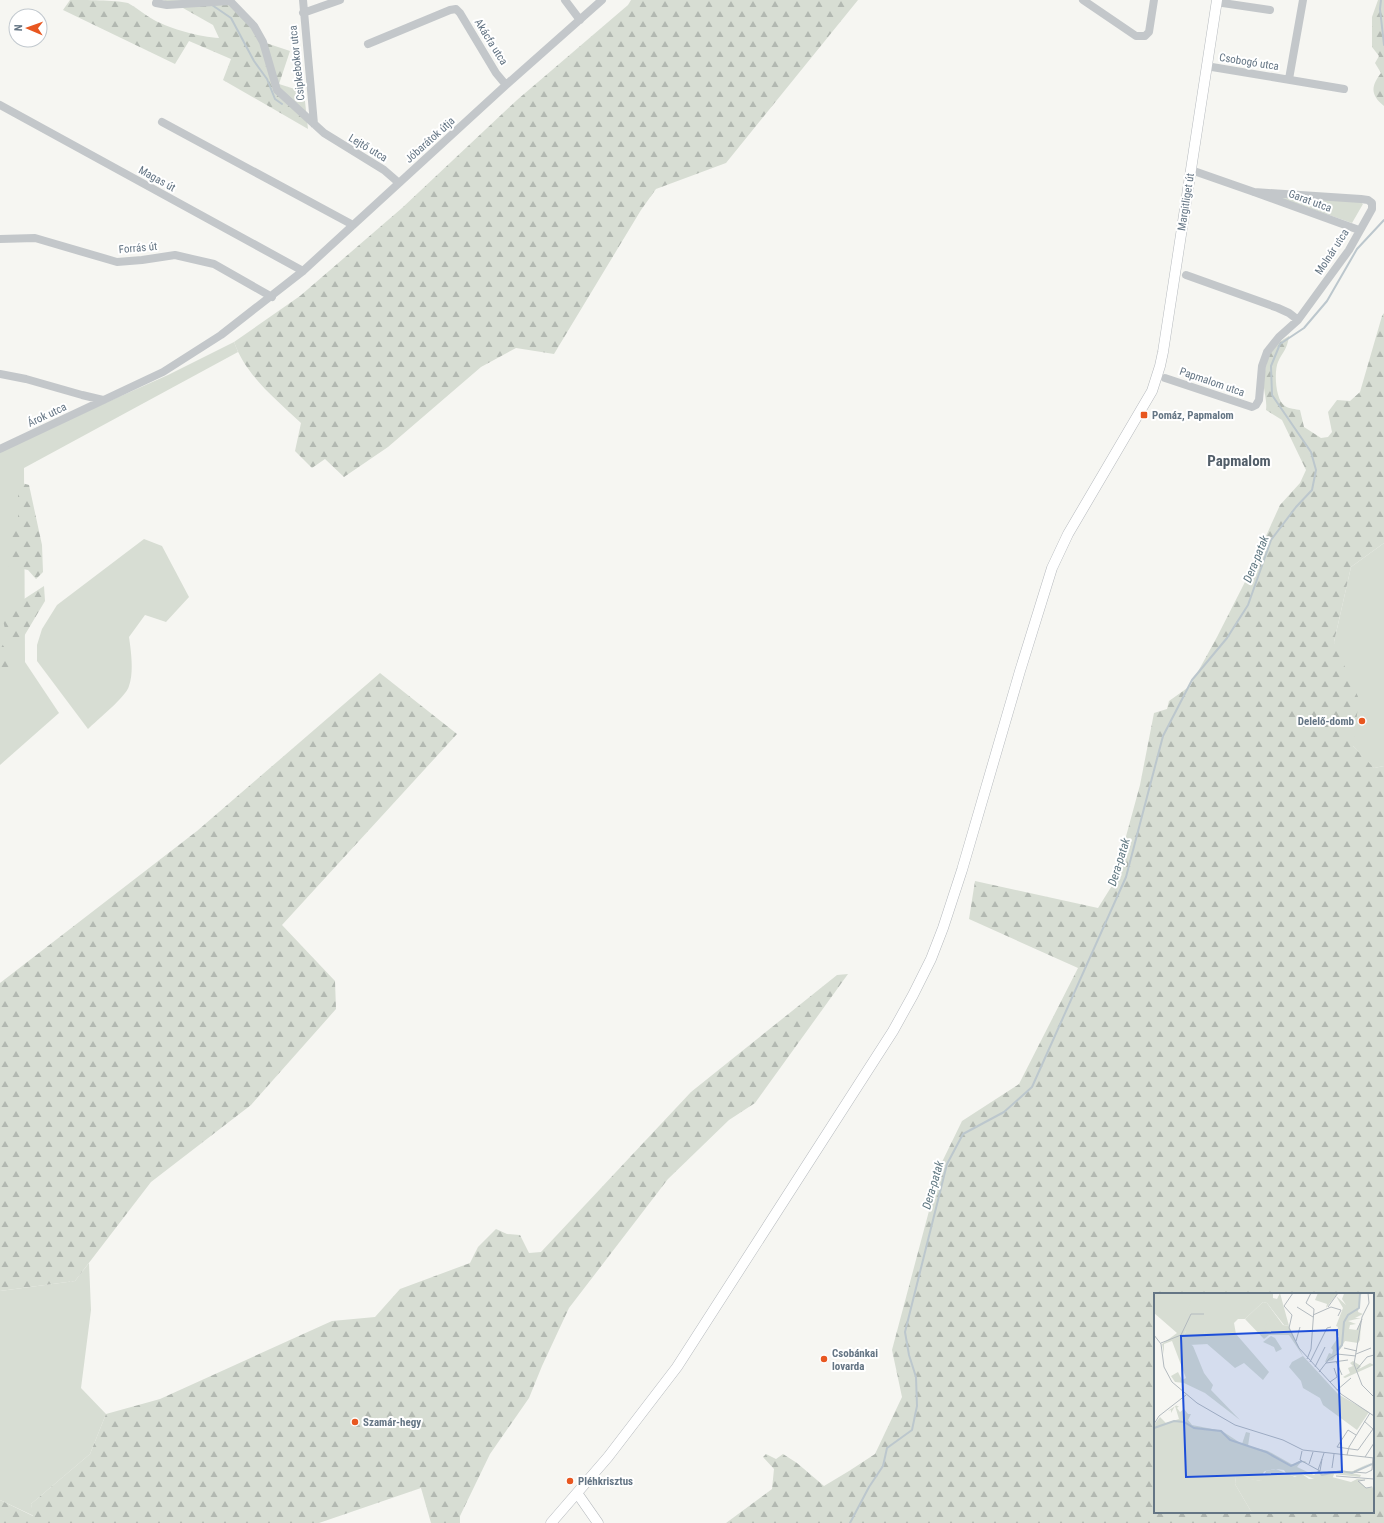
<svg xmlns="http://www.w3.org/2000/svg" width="1384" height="1523" font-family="'Roboto Condensed',sans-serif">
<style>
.grass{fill:#d7ddd3}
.forest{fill:url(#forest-firs);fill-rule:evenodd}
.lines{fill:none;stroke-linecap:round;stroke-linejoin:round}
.stream{stroke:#bcc7cd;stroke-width:2}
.major-casing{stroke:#b6babe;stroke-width:11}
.minor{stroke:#c3c7ca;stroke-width:8}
.major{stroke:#fff;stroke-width:10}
.poi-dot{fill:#e85720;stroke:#fff;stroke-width:1.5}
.labels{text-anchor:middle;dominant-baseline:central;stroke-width:4;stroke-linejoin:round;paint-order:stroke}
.street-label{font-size:11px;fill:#647584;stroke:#fff}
.poi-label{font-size:11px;font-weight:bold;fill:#647584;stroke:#fff;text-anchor:start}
.water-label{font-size:12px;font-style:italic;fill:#5f7781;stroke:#fff}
.district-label{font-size:15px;font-weight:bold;fill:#525e69;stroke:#fff}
.inset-river{fill:none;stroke:#bcc7cd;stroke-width:2}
.inset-road{fill:none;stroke:#b3babf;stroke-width:1}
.view{fill:#1d4ed8;fill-opacity:0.15;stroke:#1d4ed8;stroke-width:2}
.inset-edge{fill:none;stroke:#647584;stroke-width:2}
</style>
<defs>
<pattern id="forest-firs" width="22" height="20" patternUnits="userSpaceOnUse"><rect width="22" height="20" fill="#d7ddd3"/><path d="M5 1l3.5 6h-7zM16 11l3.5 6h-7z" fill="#b2b8b1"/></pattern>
</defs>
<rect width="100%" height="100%" fill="#f6f6f2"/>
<!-- grass -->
<path class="grass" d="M1274,196L1360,202L1363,204L1352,223Z
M234,342L238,352L24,468L25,662L59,713L0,765V450L168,375Z
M144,539L162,546L189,597L166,622L145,615L129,637C131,651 134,672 129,686C126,697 97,720 88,729L37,661V645L42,629L57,605Z
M1384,543V766L1374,768L1361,759L1363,757L1353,746L1334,642L1351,567Z
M89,1263L91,1310L81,1388L106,1414L90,1454L31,1504L34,1516L0,1500V1291L75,1281Z"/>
<!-- forest -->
<path class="forest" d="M70,0C86,0 114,0 128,3C137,8 145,15 154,20C171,29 200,37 219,38L213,25L183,8L163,0H226L266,43L290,51L279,84L304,92L308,129L223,80L231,59L189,41L175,64L63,10Z
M631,0H858L726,163L656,189L641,210L554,354L516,348L481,367L388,447L344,477L325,459L312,468L295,451L301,423C276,399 246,376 234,342L300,296L402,208L517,100L628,5Z
M1378,0H1384V106C1370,95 1371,86 1381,73L1375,63L1379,56L1372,47V17Z
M1384,313V543L1351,567L1334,642L1359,699L1353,746L1374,768L1384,766V1523H726L772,1489L774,1469L763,1457L766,1454L776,1459L783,1454L797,1463L824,1486L849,1471L875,1454L902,1397L892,1350L942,1162L962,1121L1019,1084L1078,968L969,919L975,881L1098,908L1113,884L1140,785L1154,713L1167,709L1169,701L1190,686L1217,637L1247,578L1280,505L1300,483L1306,470L1282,420L1266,410C1267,402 1265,396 1264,388C1263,380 1267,356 1271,350C1276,344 1282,340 1289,336C1287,350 1283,351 1278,362C1274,371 1275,400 1285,406C1289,409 1296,409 1300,410L1304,427L1321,438L1328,437L1332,432L1328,412L1337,400L1350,401L1360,392L1382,316ZM1155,1294H1373V1512H1155Z
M18,482L29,485L42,545L43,572L36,579L28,570L8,566L12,530L18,517Z
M44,586L45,601L20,643L15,647C8,635 1,626 4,612Z
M0,642C8,650 10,657 10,668L0,675Z
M380,673L457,734L282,925L335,981L336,1009L251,1105L151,1182L75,1281L0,1291V983L197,831Z
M848,974L755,1103L729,1120L668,1179L569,1308L542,1366L529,1398L490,1454L460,1516V1523H431L421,1488L319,1523H0V1500L33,1516L31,1504L90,1454L106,1414L160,1399L332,1321L375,1317L400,1289L470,1263L478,1247L496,1229L507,1234L520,1235L529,1253L541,1252L691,1092L837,975Z"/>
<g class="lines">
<!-- stream -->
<path class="stream" d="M1381,0L1380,9L1384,45
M212,5L231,18L254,61L267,79L275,99L282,104
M850,1523L869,1487L883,1466L887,1448L912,1430L917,1406L916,1377L909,1355L905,1332L947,1164L963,1134L1004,1112L1032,1087L1126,877L1163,736L1192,680L1227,638L1248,605L1271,540L1296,507L1312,490L1316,470L1311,452L1272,395L1271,366L1280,344L1304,328L1327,301L1357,249L1384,220"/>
<!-- major casing -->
<g class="major-casing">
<path id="major" d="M577,1493L598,1523
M551,1523L608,1457L677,1367L893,1031L913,995L931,959L943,928L962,870L1020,671L1052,568L1068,534L1152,391L1160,366L1163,352L1217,0"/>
</g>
<!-- minor -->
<path class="minor" d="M229,0L254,26L263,42L277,90L324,133L384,170L399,183
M303,0L314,124
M565,0L580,20
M1083,0L1136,36H1145L1149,32L1154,0
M1216,2L1270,10
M156,3L167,5L229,1
M303,13L340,0
M368,44L450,10L456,9L460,13L496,73L506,85
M1206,66L1344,89
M1289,79L1303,0
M0,105L303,271
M162,122L353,225
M1191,170L1254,192L1359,230
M0,239L35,238L117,262L142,260L175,255L214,264L272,297
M1186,275L1278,308L1289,313L1298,320
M0,374L26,379L82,395L103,400
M1165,378L1252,407L1256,405L1259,400L1262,366L1267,352L1279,337L1298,320L1349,250L1372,209V203L1368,200L1361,199L1254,192
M0,449L163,372L221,335L303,271L506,85L602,0"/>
<!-- major -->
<use href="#major" class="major"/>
</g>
<!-- markers -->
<g class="poi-dot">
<rect x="1140" y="411" width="8" height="8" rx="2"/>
<circle cx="1362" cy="721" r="4"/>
<circle cx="824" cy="1359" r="4"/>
<circle cx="355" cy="1422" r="4"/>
<circle cx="570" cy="1481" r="4"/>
</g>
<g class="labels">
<!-- street labels -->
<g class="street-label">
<text transform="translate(491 42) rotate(58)">Akácfa utca</text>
<text transform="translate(1249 62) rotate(9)">Csobogó utca</text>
<text transform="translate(297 63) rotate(-96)">Csipkebokor utca</text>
<text transform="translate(430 140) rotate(-42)">Jóbarátok útja</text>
<text transform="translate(368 148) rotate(31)">Lejtő utca</text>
<text transform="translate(157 179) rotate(29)">Magas út</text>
<text transform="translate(1310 201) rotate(20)">Garat utca</text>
<text transform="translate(1186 202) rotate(-81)">Margitliget út</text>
<text transform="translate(138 248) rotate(-5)">Forrás út</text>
<text transform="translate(1332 252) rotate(-57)">Molnár utca</text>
<text transform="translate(1212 382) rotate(19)">Papmalom utca</text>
<text transform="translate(47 415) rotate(-25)">Árok utca</text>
</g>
<!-- poi labels -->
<g class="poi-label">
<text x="1152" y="415">Pomáz, Papmalom</text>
<text x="1354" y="721" text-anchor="end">Delelő-domb</text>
<text x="832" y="1353">Csobánkai<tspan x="832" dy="13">lovarda</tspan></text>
<text x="363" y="1422">Szamár-hegy</text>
<text x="578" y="1481">Pléhkrisztus</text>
</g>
<!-- water labels -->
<g class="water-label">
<text transform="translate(1256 559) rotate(-68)">Dera-patak</text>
<text transform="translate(1119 862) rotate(-73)">Dera-patak</text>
<text transform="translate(933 1185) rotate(-74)">Dera-patak</text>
</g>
<!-- district labels -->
<g class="district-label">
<text x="1239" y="461">Papmalom</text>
</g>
</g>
<!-- overview -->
<g transform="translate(1154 1293)">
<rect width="220" height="220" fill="#f6f6f2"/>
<path d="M109,9L113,10L129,32L135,33L149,63L135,42H115L110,46L91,26ZM32,38H50L54,51L35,52L28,46ZM117,43L121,45L128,56L122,59L120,54L109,49ZM122,176L141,184L148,181L155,186L178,184L197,189L203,186H215L204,187L212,195H218L220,191V220H98L81,191L82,183L107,188L112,178Z" fill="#d7ddd3"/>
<path d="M0,0H119V5L123,6L126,0L135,33L130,32L113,10L109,9L91,26H84L80,30L82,41L115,79L109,87L90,70L81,75L52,50L50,38H32L28,46L39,53L50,80L59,92L57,97L86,127L51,100L30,90L21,89L17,83L24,79L28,87L32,85L18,48L10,51V61L8,51L23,40L0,20ZM205,0H210L206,2L204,19L209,21L201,25H207L194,28L202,31L196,32L195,36L203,37L207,27L206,47L204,50L191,48L179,67L171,69L175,60L178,61L179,57L177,55L185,43L182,41L184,34L182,33L189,15L182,3L192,12L188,6L190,1ZM119,24L124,28L121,34L116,35L118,39L115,41L110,34ZM149,63L184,101L215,119L203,137L169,112L166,105L149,95L147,88L135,74L138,69ZM199,68L207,73L205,76L216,70L220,72L191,85L189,84L196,80L194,75L199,73L196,70ZM24,111L22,113H25L23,115L26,119L30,116L34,121H37L34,127L38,132L68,138L88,151L92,139L96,140L94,153L114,158L139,172L145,168H151L153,170L147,169L143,174L160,182L165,178L169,181L175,178H199L216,170L198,180L207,182L206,184L180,181L179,184L163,187L148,181L146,184L133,182L130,177L122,176L111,178L109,180L112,186L107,188L82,184L81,191L98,220H0V132L6,124L12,130L25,126L21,113L17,120V117L14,118Z" fill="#d7ddd3"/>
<path d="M0,0H40L30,26L29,40H24L0,18ZM164,0H184L172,15L173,11L161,7Z" fill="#d7ddd3"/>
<path class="inset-river" d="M183,58L188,52L190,29L194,22L205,15L206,0M0,135L20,128L30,129L40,135L67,138L76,147L112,159L137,173L148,168M164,178L168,182L187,178L198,180L218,171"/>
<path class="inset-road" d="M139,0L130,13L138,22L135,35L145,55L187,101L220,123M214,0L215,10L208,24L200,71L208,92L220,104M143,14L159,24M174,14L184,0M159,22L177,14L187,17L184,23M203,37L208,26M0,42L7,51L10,74L18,89L43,110L81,132L129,147L149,157L220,165M142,48L146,34M7,50L27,42L37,21H50M190,55L203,58M183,61L202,63M202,61L217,55M153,66L157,56L160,16L152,10L157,0M182,68L188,82M156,69L173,35L177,34M172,70L194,67M161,74L171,54M203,76L213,64L220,62M165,79L175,66L183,61M176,89L183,84L180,75M183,97L197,85M0,131L5,123L32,102M202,142L194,137L183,154L204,157L219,136L210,128M148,158L146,167L166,178L168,166M193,162L195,154L216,120M211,164L220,150M155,171L159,159M178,175L180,161M164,177L170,160M218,177L219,165M200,179L212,180L218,177M182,183L220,186M211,187L204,188L212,195L218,194"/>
<path class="view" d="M183,37L188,179L32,184L27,43Z"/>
<rect width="220" height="220" class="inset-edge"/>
</g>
<!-- north arrow -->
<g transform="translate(28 28) rotate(272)"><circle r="19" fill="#ffffff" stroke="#c1c8ce"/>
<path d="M0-3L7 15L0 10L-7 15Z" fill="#e85720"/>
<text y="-6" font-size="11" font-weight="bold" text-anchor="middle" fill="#647584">N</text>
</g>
</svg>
